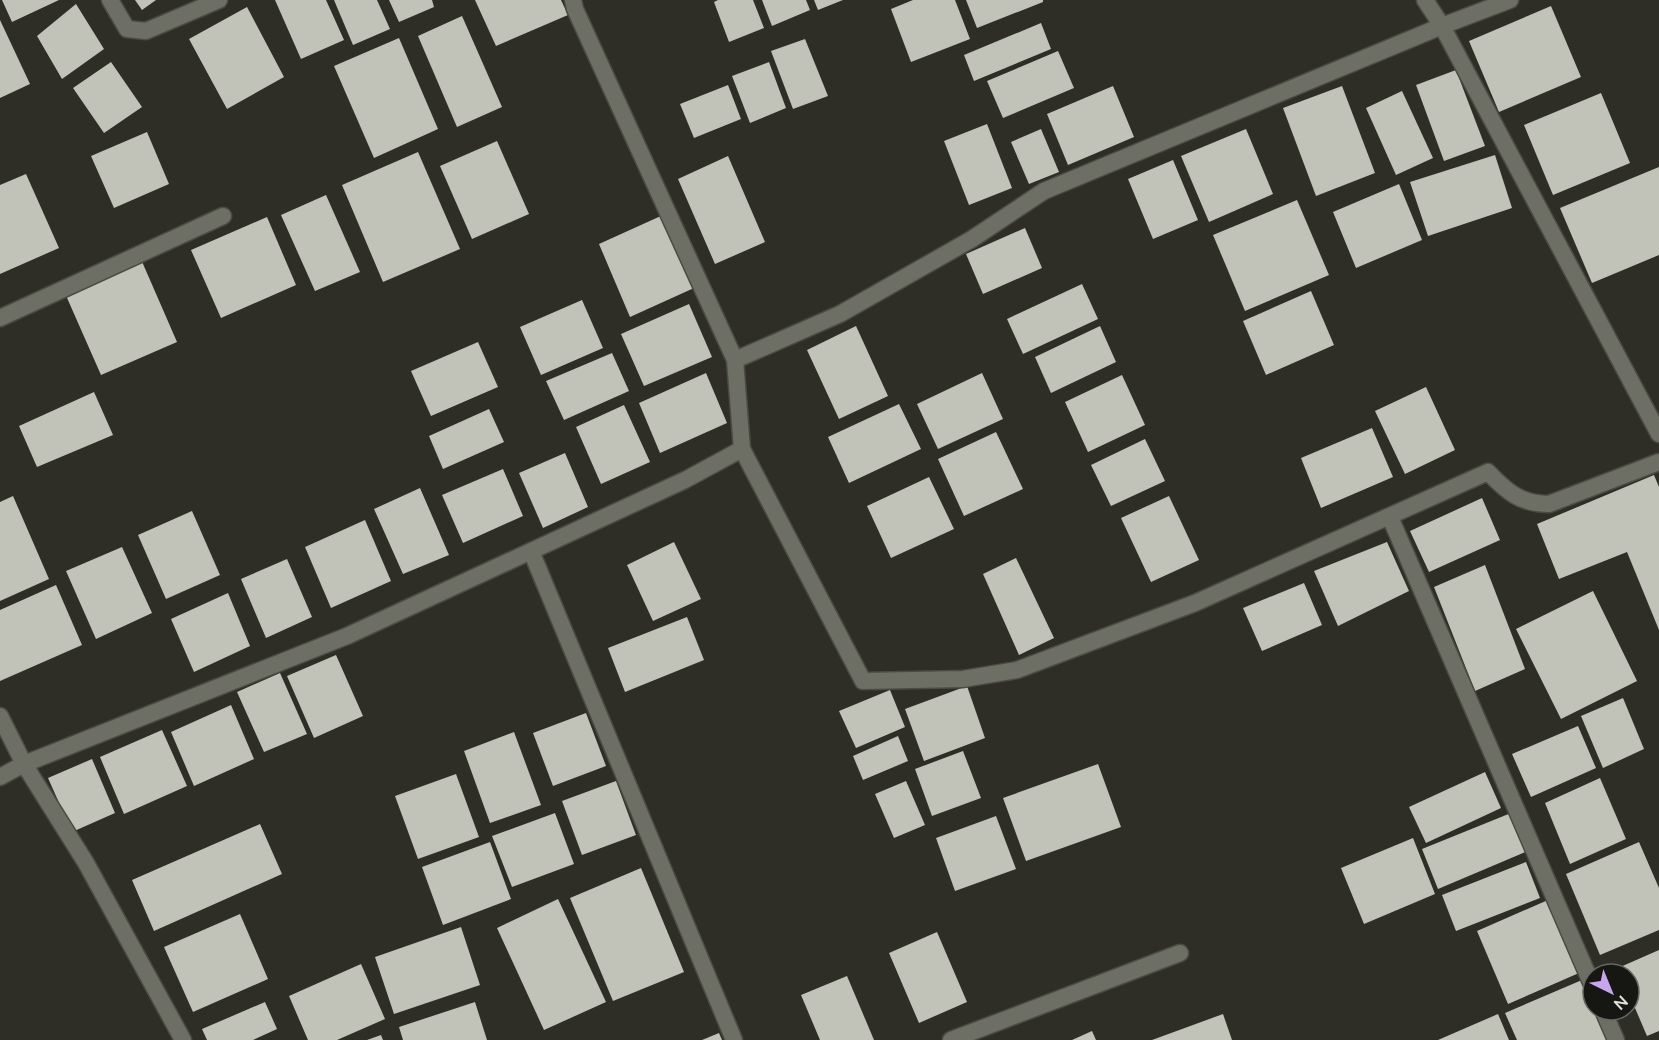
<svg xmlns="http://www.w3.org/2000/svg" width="1659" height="1040" font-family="Mulish,sans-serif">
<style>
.building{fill:#c2c3b8}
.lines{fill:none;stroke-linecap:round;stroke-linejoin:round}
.minor-casing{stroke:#4b4b44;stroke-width:19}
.minor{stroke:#6d6e64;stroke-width:16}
</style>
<rect width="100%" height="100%" fill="#2e2e26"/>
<!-- building -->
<path class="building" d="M2,0H59L12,22Z
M135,0H156L142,10Z
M275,0H326L344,40L301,59Z
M334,0H377L390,29L353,45Z
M389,0H432L434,7L399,22Z
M475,0H561L568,15L496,46Z
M718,0H753L764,28L729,42L714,2Z
M762,0H806L810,10L772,26Z
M814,0H843L818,10Z
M913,0H955L970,39L911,62L891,9Z
M966,0H1043V2L977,28Z
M76,4L104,49L62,79L37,36Z
M1551,6L1581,77L1499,112L1469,41Z
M247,7L284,77L227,109L189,39Z
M462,16L502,107L457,127L418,36Z
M0,20L30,84L0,98Z
M1041,23L1051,49L974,81L964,55Z
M399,38L438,129L374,158L334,66Z
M805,39L828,96L793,109L771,51Z
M1058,51L1074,88L1003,118L987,81Z
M111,62L142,107L104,133L73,88Z
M769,62L786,108L750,123L732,76Z
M1456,70L1485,146L1444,161L1416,85Z
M728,85L741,119L694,138L680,104Z
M1113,86L1134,137L1068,165L1047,114Z
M1342,86L1375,173L1316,196L1283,108Z
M1402,91L1433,158L1396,175L1366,108Z
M1601,93L1630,163L1553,195L1524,125Z
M987,124L1012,188L969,205L944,141Z
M1041,129L1059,172L1029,184L1011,142Z
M1246,129L1273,194L1209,222L1181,156Z
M147,132L169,184L114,208L91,156Z
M497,141L529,214L472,239L440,166Z
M418,152L460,249L383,282L342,185Z
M1495,155L1512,208L1428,236L1410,182Z
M728,156L765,242L715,264L678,179Z
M1173,160L1198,220L1153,239L1128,179Z
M1659,167V255L1592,283L1560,208Z
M26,174L59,248L0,274V185Z
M1399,184L1422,240L1356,268L1333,212Z
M326,195L360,272L315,291L281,215Z
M1297,200L1329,275L1245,311L1213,235Z
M663,215L694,288L630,317L599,244Z
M267,217L296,285L221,318L191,250Z
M1025,228L1042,268L983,294L966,254Z
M140,257L177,342L101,375L64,291Z
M1082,284L1098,319L1023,354L1007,319Z
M1311,291L1334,345L1266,375L1243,321Z
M582,300L603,348L541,375L520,327Z
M689,304L712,357L644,386L621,334Z
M856,326L888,396L839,419L807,350Z
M1100,326L1116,362L1051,393L1035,357Z
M478,342L498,387L431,416L411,371Z
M612,353L629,391L564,420L546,381Z
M706,373L727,423L660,453L639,403Z
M982,373L1003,419L938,449L917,404Z
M1122,375L1145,425L1088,452L1065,402Z
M1426,387L1455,450L1405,474L1375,411Z
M94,392L113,435L37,467L19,426Z
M899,404L921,449L849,483L828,437Z
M624,405L650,462L601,484L576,427Z
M489,409L504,442L443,469L429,436Z
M1372,428L1393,477L1321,508L1301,458Z
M996,432L1023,489L964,516L938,459Z
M1145,439L1165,481L1111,506L1091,465Z
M565,453L588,507L543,528L519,473Z
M503,469L523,516L463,543L442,495Z
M1654,475L1659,487V630L1627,552L1559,579L1537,524Z
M929,477L954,529L891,558L867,506Z
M420,488L449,555L403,574L374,509Z
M13,496L49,579L0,601V502Z
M1169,496L1199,560L1151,582L1121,518Z
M1482,498L1500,540L1429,572L1410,531Z
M192,511L220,575L166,599L138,535Z
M365,520L391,581L331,608L305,547Z
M674,542L701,599L653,621L627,565Z
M1387,542L1409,591L1338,626L1314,571Z
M122,547L152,613L96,639L66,571Z
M1016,558L1054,638L1019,655L983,574Z
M287,559L312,617L266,638L241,579Z
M1485,565L1525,669L1475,691L1434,587Z
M1304,583L1322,625L1262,651L1243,608Z
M56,585L82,645L0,681V610Z
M1593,591L1637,681L1561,719L1516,629Z
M228,593L250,646L194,672L171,619Z
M687,617L704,660L625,692L608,648Z
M336,655L363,716L314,738L287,676Z
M280,673L307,734L264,752L237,692Z
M967,686L985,738L924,761L905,709Z
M890,690L905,727L856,748L839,711Z
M1623,698L1644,749L1603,768L1581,716Z
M231,705L254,759L194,786L171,732Z
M586,713L606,766L553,786L533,733Z
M1578,726L1596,768L1531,797L1512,754Z
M162,730L187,786L124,814L100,757Z
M514,732L541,805L490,823L464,751Z
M898,736L908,761L863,780L853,756Z
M963,751L981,798L932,816L915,769Z
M92,759L115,813L72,832L48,778Z
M1098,764L1121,827L1026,861L1003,798Z
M1485,772L1501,808L1426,843L1409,807Z
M456,774L479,837L418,859L395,796Z
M1600,778L1626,839L1570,864L1545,803Z
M616,781L636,835L582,855L562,801Z
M906,781L925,825L894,838L875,794Z
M555,813L574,864L512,887L492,836Z
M1511,813L1528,851L1438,889L1422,849Z
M996,816L1016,869L955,891L936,838Z
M260,824L282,874L154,931L132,880Z
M1413,838L1435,894L1364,924L1341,868Z
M490,842L511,899L443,925L422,867Z
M1639,842L1659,888V930L1600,955L1566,874Z
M1526,862L1540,898L1456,931L1442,895Z
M641,868L684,972L613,1001L570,898Z
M558,899L606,1002L544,1030L497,928Z
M1548,900L1579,973L1508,1004L1477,931Z
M240,914L268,979L193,1012L164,947Z
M461,927L480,985L394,1014L375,957Z
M937,932L967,1002L919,1023L889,953Z
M1659,950V1031L1647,1036L1629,994V974H1620L1618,968Z
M361,964L385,1019L337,1040H308L289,996Z
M847,976L874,1040H820L801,995Z
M1582,980L1608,1040H1517L1505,1013Z
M265,1002L277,1029L253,1040H207L202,1029Z
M475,1002L487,1040H403L399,1027Z
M1223,1014L1232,1040H1152Z
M1498,1014L1509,1040H1438Z
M1092,1031L1096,1040H1072Z
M719,1033L722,1040H702Z
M381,1035L383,1040H367Z"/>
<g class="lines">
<!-- minor casing -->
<g class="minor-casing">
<path id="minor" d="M110,0L127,29L146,31L219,0
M573,0L575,9L735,360
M1425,0L1442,26L1659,434
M0,318L223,216
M742,449L863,681L963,679L1017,670L1195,603L1488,472C1507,492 1521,504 1549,504L1659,462
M1390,517L1593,987
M531,551L734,1040
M0,716L24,764L86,863L183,1040
M0,777L24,764L347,636L685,480L742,449L735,360L840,314L972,239L1044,191L1442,26L1510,0
M1603,1010L1616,1040
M951,1040L1180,953"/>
</g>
<!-- minor -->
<use href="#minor" class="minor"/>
</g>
<!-- north arrow -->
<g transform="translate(1611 992) rotate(137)"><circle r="28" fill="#161612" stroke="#676763" stroke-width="1.5"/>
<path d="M0-4.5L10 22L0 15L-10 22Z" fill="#c8a6ef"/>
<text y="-9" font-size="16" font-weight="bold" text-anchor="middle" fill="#e1e1dc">N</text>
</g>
</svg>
